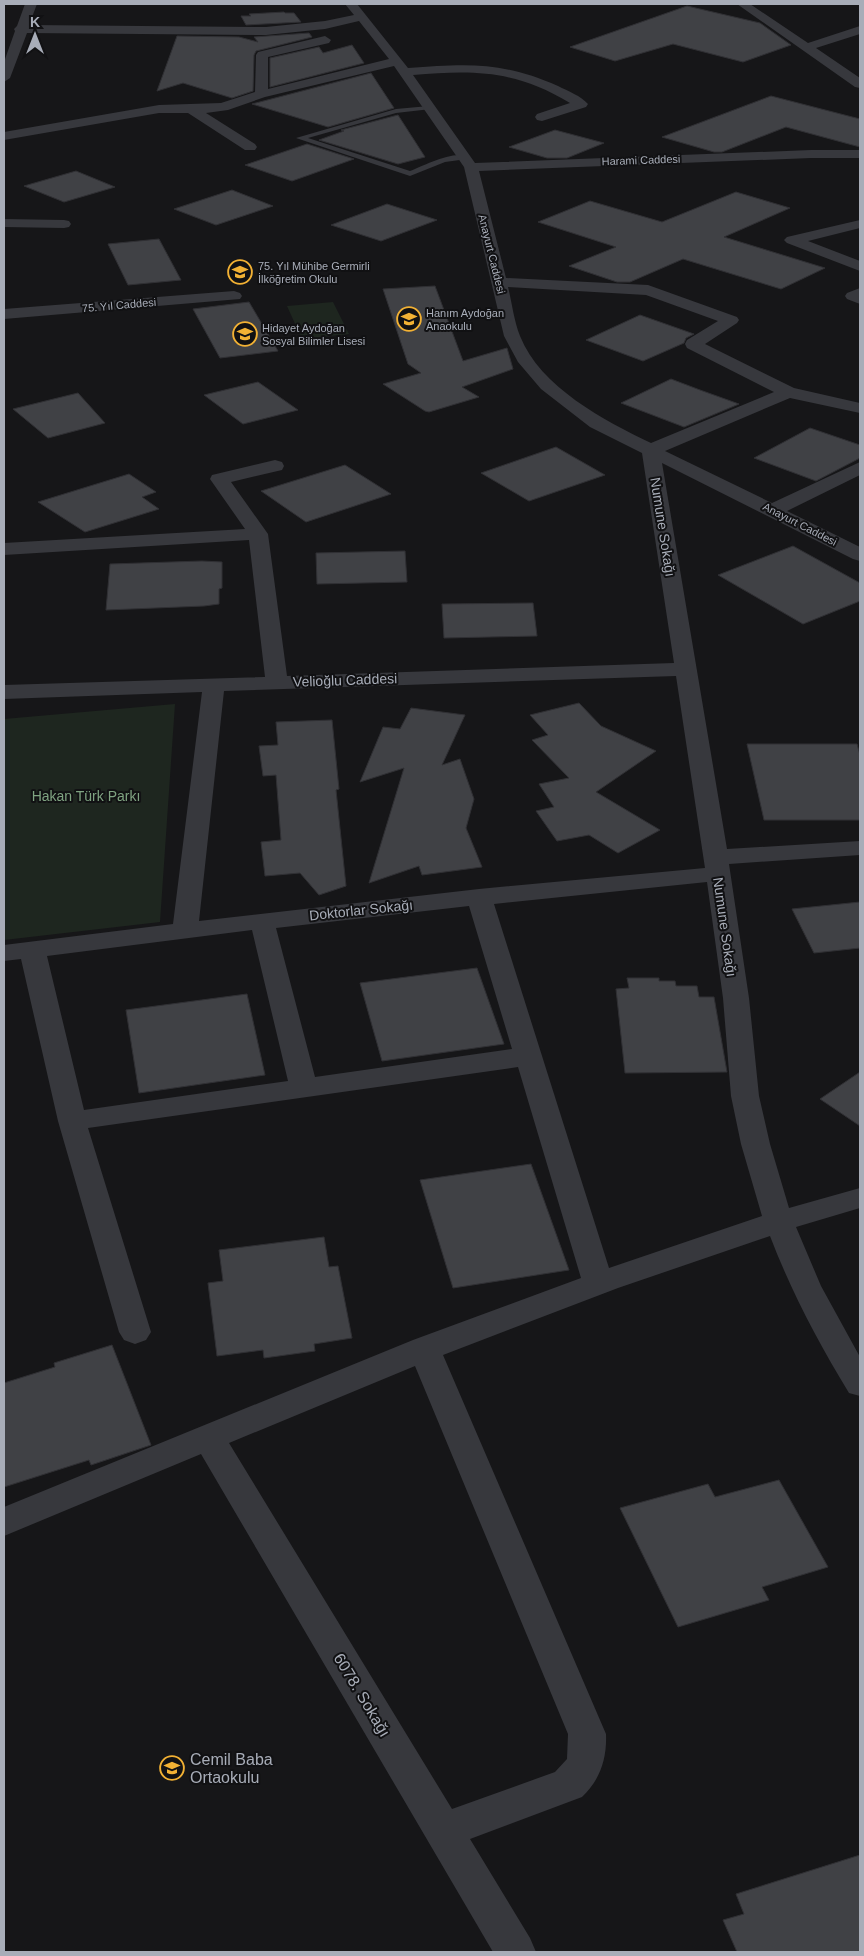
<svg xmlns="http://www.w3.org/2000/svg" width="864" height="1956" font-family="Helvetica,sans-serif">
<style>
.green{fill:#1e261f}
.building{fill:#404145;stroke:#303034}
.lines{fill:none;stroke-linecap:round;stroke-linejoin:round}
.lane{fill:#37383d;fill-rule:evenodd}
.street{fill:#37383d;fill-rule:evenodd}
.labels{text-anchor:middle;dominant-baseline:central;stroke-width:4;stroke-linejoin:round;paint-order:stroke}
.far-street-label{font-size:11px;fill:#a8adb8;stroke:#111113}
.far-poi-label{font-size:11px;fill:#a8adb8;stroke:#111113;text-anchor:start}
.street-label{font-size:14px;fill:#a8adb8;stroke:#111113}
.park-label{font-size:14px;fill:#7fa381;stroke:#111113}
.near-street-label{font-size:16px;fill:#a8adb8;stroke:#111113}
.near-poi-label{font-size:16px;fill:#a8adb8;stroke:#111113;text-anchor:start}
</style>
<rect width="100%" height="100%" fill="#161618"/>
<!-- green -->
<path class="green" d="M333,302L349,334L302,339L287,306Z
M175,704L160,922L4,940V719Z"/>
<!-- building -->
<path class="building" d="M687,6L760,23L791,45L743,62L673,44L615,61L570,47Z
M284,12L285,13H294L301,22L246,25L241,16H251L249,14Z
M309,33L312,37L256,51L254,55L253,91L232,98L183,83L157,91L177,36L239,37L258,42L254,37Z
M352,45L364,63L270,87V58L319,47L323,53Z
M371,73L394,108L328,127L252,104Z
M771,96L860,119V147L786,127L722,152H714L662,137Z
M398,115L425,157L398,164L319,140L344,131L341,130Z
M555,130L604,143L567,158H547L509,147Z
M307,144L354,159L292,181L245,165Z
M76,171L115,187L64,202L24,186Z
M232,190L273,206L216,225L174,209Z
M736,192L790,208L724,237L825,268L781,289L683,259L630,282H617L569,266L616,247L538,222L590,201L662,222Z
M387,204L437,220L381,241L331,225Z
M159,239L181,280L128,285L108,244Z
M435,286L463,361L507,348L513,369L462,387L479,397L429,412L425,411L383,384L421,373L408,364L383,289Z
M249,302L278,351L220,358L193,309Z
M640,315L694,334L686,338L684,343L643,361L586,340Z
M671,379L700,390L739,404L684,427L621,403Z
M258,382L298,410L243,424L204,395Z
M78,393L105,423L48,438L13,409Z
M810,428L860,445V458L816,481L754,458Z
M556,447L605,475L529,501L481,473Z
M345,465L391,494L306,522L261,491Z
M129,474L156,492L142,497L159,509L85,532L38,502Z
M793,546L860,583V601L803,624L718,575Z
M405,551L407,582L317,584L316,553Z
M202,561L222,562V588L219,589V604L204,606L106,610L110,564Z
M533,603L537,636L444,638L442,604Z
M579,703L601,726L656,751L596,792L660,830L618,853L589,835L557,841L536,811L554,807L539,784L569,778L532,740L548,735L530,715Z
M411,708L465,715L442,765L460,759L474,799L466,828L482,867L422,875L419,866L369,883L404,768L360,782L383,727L400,729Z
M332,720L339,789L336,790L346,886L319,895L300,873L265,876L261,842L281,840L276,775L263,776L259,746L278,745L276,722Z
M747,744H857L860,755V820H764Z
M860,902V948L814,953L792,909Z
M477,968L504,1044L382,1061L360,983Z
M627,978H659V981H675L676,986H697L699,997H714L727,1072L625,1073L616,989L629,988Z
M247,994L265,1075L139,1093L126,1010Z
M860,1072V1126L820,1099Z
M531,1164L569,1270L453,1288L420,1180Z
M324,1237L329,1267L338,1266L352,1338L314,1344L315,1351L264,1358L263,1350L217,1356L208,1283L223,1281L219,1250Z
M112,1345L151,1445L91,1465L89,1460L4,1487V1383L55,1367L54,1363Z
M779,1480L828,1567L762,1587L769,1600L678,1627L620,1508L708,1484L715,1497Z
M860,1855V1952H737L723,1920L744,1914L736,1894Z"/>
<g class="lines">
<!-- lane -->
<path class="lane" d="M429,106L432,108L431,109L396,113L308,138L410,171C423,166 455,149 468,157L467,159L445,162L410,176L296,138L396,109Z"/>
<!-- street -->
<path class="street" d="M25,4H37L29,25L266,27L325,21L354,15L345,4H357L408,68C467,64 502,61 558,86C568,91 581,96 588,104L586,107L542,121L537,120L535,117L537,114L570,103C515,70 475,70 413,75L475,163L811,150H860V158H811L479,171L506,278L648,285L737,317L739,320L737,323L705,344L794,388L860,403V413L790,398L665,451L772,503L860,462V475L787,511L860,547V561L853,559L662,463L727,849L860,841V855L729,864L749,998L759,1096L770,1144L789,1208L860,1188V1208L796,1227L821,1286L860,1357V1396L849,1393C818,1342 791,1291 770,1236L618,1288L443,1355L606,1734C607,1759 600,1780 582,1797L470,1839L530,1938L536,1952H493L201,1454L4,1536V1507L413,1340L581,1278L518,1067L88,1128L151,1332L146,1340L135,1344L124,1340L119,1332L58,1121L21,959L4,961V945L173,924L202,692L4,699V685L265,677L249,540L4,555V543L245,529L210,479L212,475L275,460L282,462L284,466L282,470L231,482L268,534L287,676L674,663L642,453L590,427L541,389L518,362L504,336L464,167L394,66L265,97L228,110L206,113L255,144L257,147L255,150H245L188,113H159L4,140V132L159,105L221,103L255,92L256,55L258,52L325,36L331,40L329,43L268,57V89L389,59L359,21L325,29L266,35L27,33L10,78L4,82V62L15,31L14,29L17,26ZM508,287L646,295L718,321L687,340L685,344L687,348L774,392L651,443C605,421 540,387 520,336C514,321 512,303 508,287ZM676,676L705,868L479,889L199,921L224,691ZM707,882L723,998L731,1096L741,1144L762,1216L609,1268L494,904ZM469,906L512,1049L315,1077L276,928ZM252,930L288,1081L84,1110L47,956ZM415,1366L568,1734L567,1759L555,1772L452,1809L229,1443Z
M737,4H750L808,43L860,26V34L816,48L860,78V88L855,87Z
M4,219L64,220L69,221L71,224L69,227L64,228L4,227Z
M860,220V228L808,241L860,261V271L787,243L784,240L787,237Z
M860,288V304L847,299L845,296L847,293Z
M234,291L240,293L242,296L240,299L4,319V309Z"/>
</g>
<!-- icons -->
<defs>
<g id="school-ring" transform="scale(1.25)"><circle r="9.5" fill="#111113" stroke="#f2b134" stroke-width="1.5"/><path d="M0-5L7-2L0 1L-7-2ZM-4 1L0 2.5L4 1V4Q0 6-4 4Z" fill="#f2b134"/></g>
</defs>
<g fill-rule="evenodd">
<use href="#school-ring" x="240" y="272"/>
<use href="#school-ring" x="409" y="319"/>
<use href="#school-ring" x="245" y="334"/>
<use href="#school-ring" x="172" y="1768"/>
</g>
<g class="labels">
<!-- far-street labels -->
<g class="far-street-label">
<text transform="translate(641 160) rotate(-2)">Harami Caddesi</text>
<text transform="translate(492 254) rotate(76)">Anayurt Caddesi</text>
<text transform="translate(119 305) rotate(-5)">75. Yıl Caddesi</text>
<text transform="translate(800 524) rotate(27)">Anayurt Caddesi</text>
</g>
<!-- far-poi labels -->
<g class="far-poi-label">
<text x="258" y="266">75. Yıl Mühibe Germirli<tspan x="258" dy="13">İlköğretim Okulu</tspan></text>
<text x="426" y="313">Hanım Aydoğan<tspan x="426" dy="13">Anaokulu</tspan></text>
<text x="262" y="328">Hidayet Aydoğan<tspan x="262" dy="13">Sosyal Bilimler Lisesi</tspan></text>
</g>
<!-- street labels -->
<g class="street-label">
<text transform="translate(663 527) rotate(81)">Numune Sokağı</text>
<text transform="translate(345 680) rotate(-2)">Velioğlu Caddesi</text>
<text transform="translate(361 910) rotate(-6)">Doktorlar Sokağı</text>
<text transform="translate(725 927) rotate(82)">Numune Sokağı</text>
</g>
<!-- park labels -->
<g class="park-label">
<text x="86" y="796">Hakan Türk Parkı</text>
</g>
<!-- near-street labels -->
<g class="near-street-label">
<text transform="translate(362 1695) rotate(59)">6078. Sokağı</text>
</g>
<!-- near-poi labels -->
<g class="near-poi-label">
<text x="190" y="1759">Cemil Baba<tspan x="190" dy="18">Ortaokulu</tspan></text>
</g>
</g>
<!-- border -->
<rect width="864" height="1956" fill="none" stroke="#a8adb8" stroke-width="10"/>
<!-- north arrow -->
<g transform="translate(35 35)" stroke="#111113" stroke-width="4" paint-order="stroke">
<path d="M0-4L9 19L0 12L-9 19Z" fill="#a8adb8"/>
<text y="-8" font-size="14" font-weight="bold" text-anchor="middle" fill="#a8adb8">K</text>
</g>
</svg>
